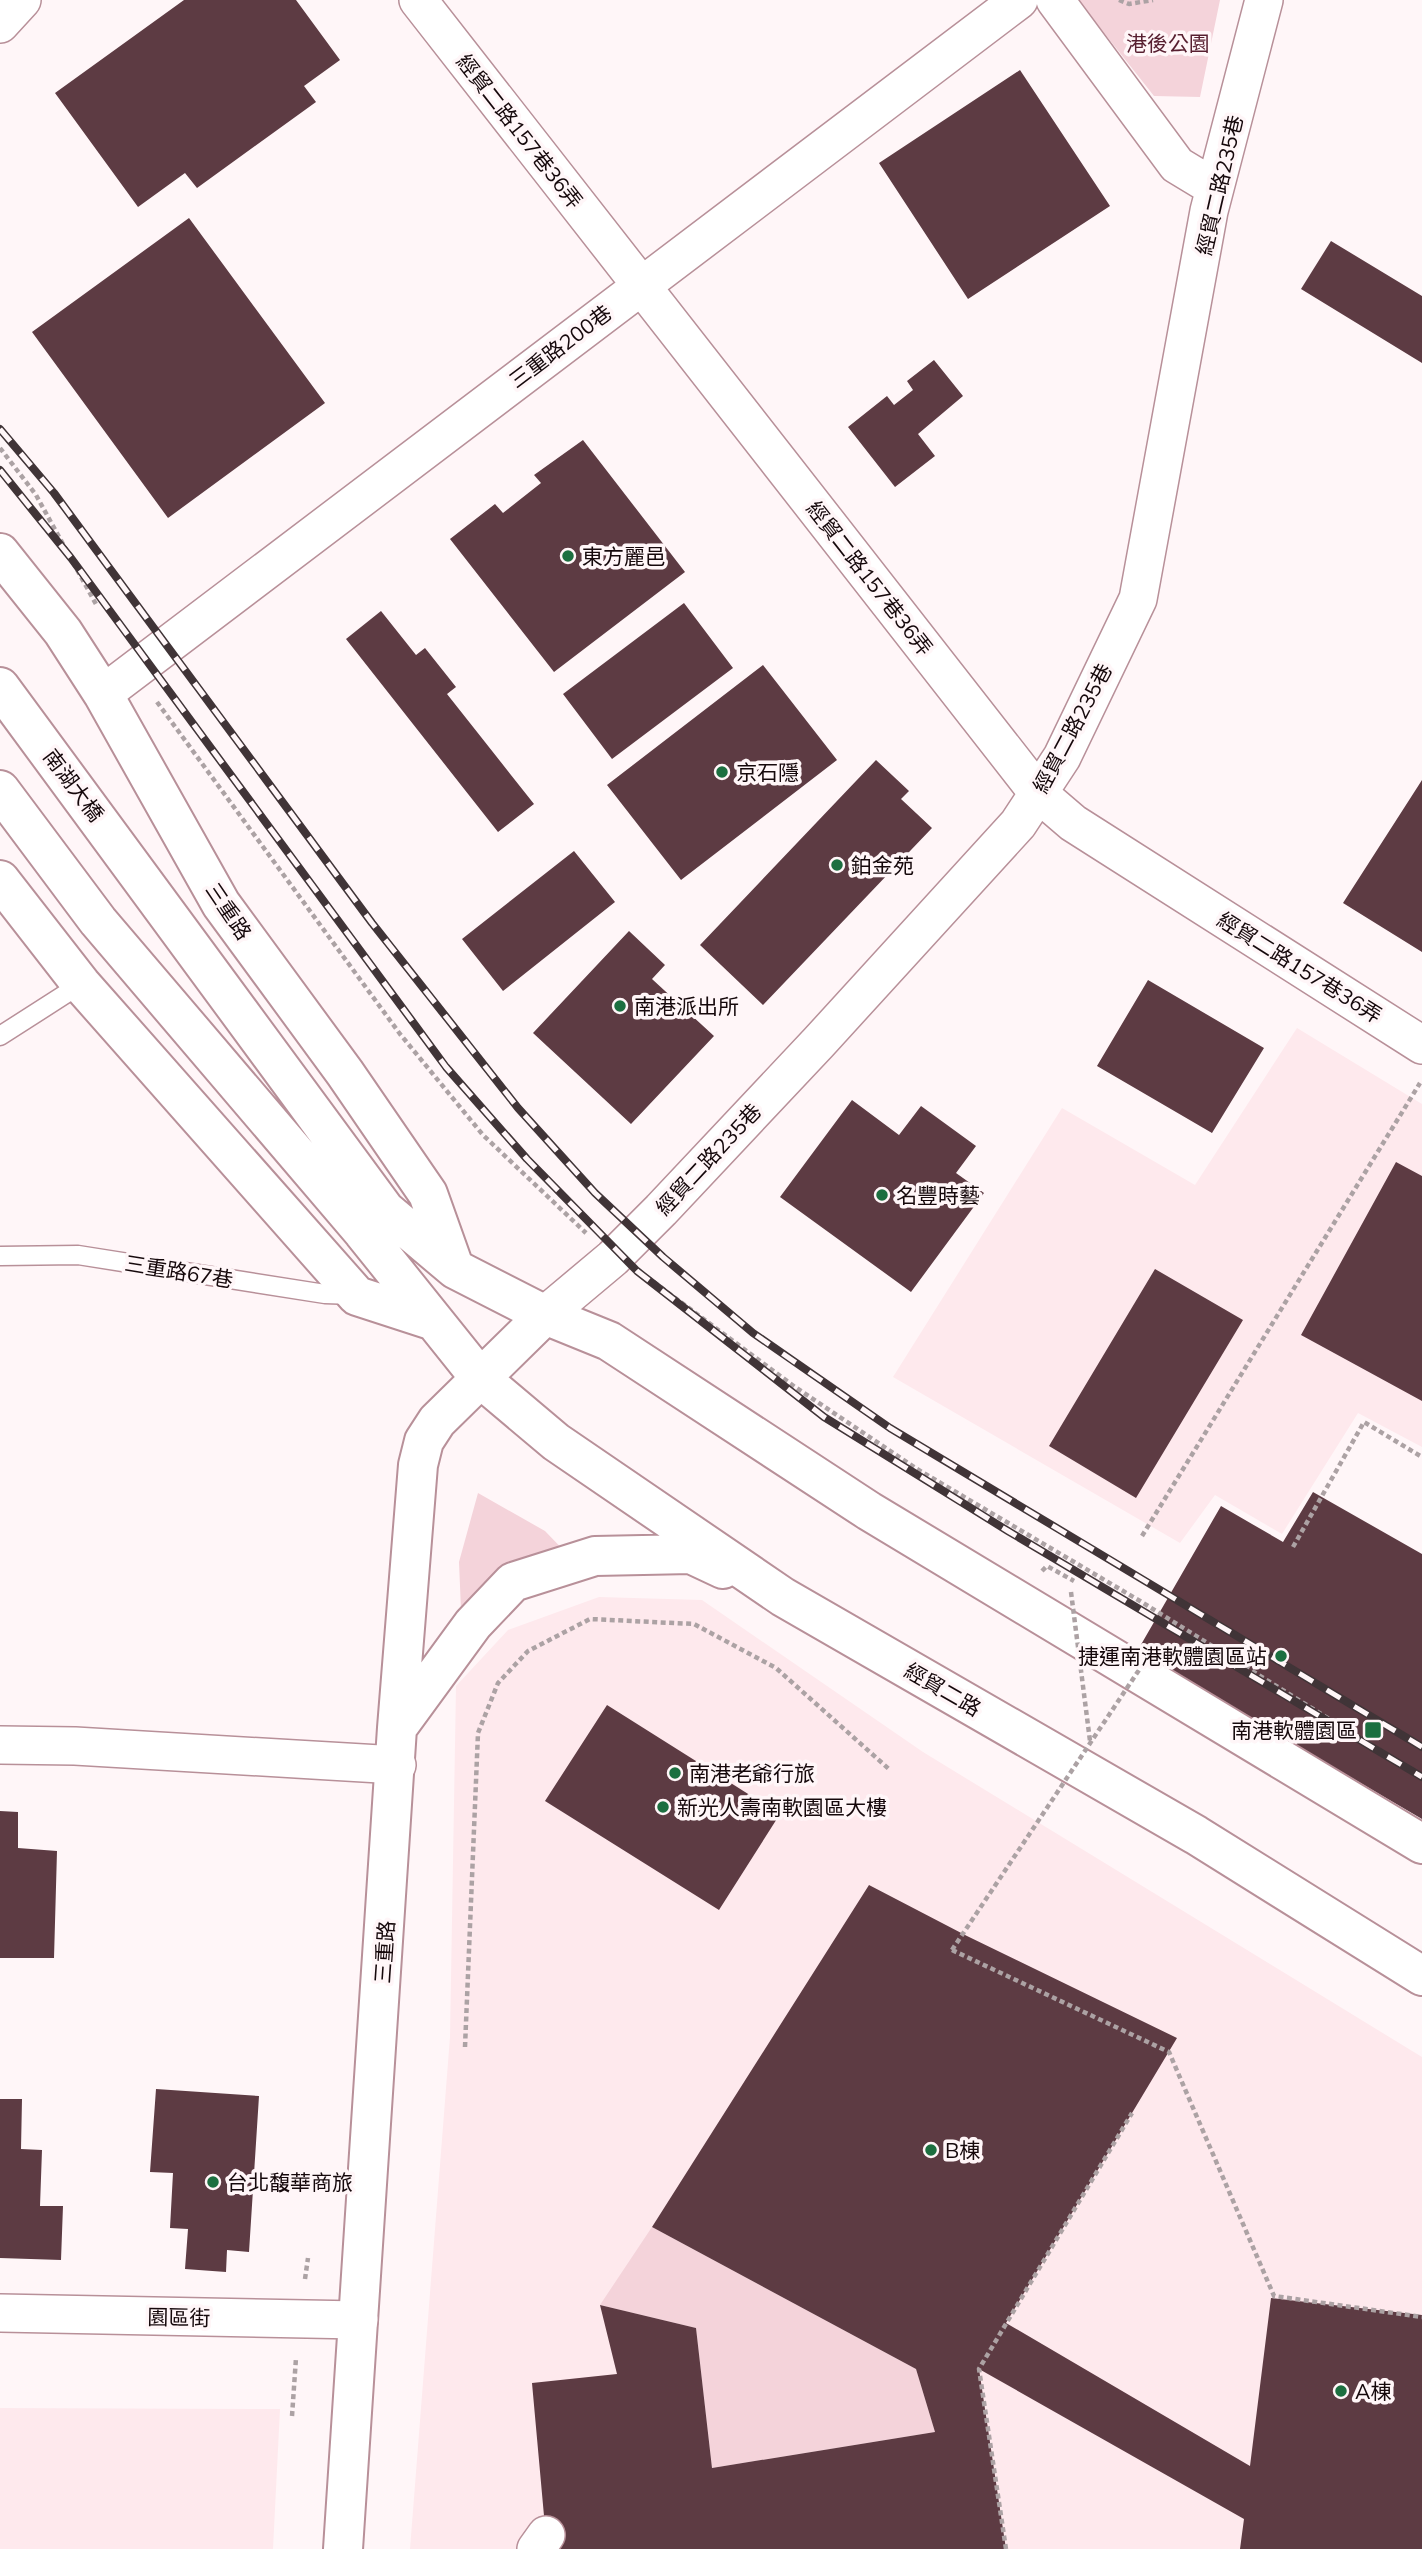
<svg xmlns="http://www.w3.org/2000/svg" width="1422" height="2549" font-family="Mulish,'Noto Sans TC',sans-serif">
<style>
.built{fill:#fee9ed}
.green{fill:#f4d3da}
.building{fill:#5d3b43}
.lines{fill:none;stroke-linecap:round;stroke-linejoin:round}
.lane-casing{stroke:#b89099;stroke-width:21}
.street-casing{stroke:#b89099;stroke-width:40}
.secondary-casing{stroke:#b89099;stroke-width:42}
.path{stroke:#aca2a4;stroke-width:4.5;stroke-dasharray:5 3.5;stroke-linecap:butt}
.lane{stroke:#fff;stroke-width:18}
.street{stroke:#fff;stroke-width:37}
.secondary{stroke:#fff;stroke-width:38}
.rail-casing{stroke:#403437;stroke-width:8}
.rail{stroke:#fff6f8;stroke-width:5;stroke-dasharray:16;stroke-linecap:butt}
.path-bridge{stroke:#aca2a4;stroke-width:4.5;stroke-dasharray:5 3.5;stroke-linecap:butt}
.poi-dot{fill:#1c6f40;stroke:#fff6f8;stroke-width:2.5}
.labels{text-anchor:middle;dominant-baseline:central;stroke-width:7;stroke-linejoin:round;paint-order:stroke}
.park-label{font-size:21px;fill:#571f30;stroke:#fff6f8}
.street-label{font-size:21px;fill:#15080b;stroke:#fff6f8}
.poi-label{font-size:21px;fill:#15080b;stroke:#fff6f8;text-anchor:start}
</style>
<rect width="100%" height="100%" fill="#fff6f8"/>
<!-- built -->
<path class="built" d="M1297,1028L1422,1104V1447L1358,1413L1282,1534L1215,1495L1180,1543L893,1377L1062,1108L1195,1185Z
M599,1597L702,1600L923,1752L1422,2057V2549H410L450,2037L456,1686L508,1630Z
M0,2408L280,2409L273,2549H0Z"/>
<!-- green -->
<path class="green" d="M1078,0H1220L1200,97L1154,96Z
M478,1493L545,1531L575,1562L461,1610L459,1562Z
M652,2227L916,2369L935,2432L712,2468L696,2328L600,2305Z"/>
<!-- building -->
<path class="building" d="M184,0H296L340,60L304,86L316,102L197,188L185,173L138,207L55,93Z
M1020,70L1110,206L968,299L879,163Z
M189,218L325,403L168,518L32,332Z
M1331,241L1422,296V363L1301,289Z
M934,360L963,396L918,434L935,456L895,487L848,427L887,396L894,405L913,390L907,381Z
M583,440L685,572L554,672L450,539L495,504L503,513L541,483L534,475Z
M684,603L733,668L612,759L563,694Z
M381,611L416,655L425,648L456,687L447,694L534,804L498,832L346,639Z
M763,665L837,760L681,880L607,785Z
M876,760L909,791L901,799L932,828L763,1005L700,945Z
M1422,780V952L1343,903Z
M574,851L615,902L503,991L462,939Z
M629,931L665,965L652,979L714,1036L631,1124L533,1033Z
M1148,980L1264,1048L1212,1133L1097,1066Z
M852,1100L899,1135L921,1106L976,1146L956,1173L984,1193L911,1292L780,1197Z
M1396,1162L1422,1176V1401L1301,1335Z
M1155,1269L1243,1320L1136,1498L1049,1446Z
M1313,1492L1422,1554V1819L1147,1658L1135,1655L1221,1506L1283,1542Z
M607,1705L780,1814L719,1910L545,1801Z
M0,1811L18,1812V1848L57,1851L54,1958H0Z
M869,1885L967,1936L1177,2038L1006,2323L1250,2466L1271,2298L1422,2315V2549H1240L1244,2519L979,2369L1006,2549H547L532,2383L617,2374L600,2305L696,2328L712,2468L935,2432L916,2369L652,2227Z
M156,2089L259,2096L249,2252L227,2250L226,2272L185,2269L188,2229L170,2228L173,2173L150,2172Z
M0,2099H22L21,2149L42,2150L40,2206H63L61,2260L0,2258Z"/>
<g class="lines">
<!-- lane casing -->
<g class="lane-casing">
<path id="lane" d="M0,1036L81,984
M0,1256L78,1255L325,1294L354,1295"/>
</g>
<!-- street casing -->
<g class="street-casing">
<path id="street" d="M418,0L1038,793L1073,823L1422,1045
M1055,0L1177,165L1215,188
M0,24L22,0
M103,694L1019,0
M545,1315L613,1258L661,1210L819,1042L1018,824L1062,757L1138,599L1209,211L1264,0
M0,1745L75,1746L397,1765
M0,2313L359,2320
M536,2549L546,2535"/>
</g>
<!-- secondary casing -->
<g class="secondary-casing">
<path id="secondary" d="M0,553L63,632L103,694L221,904L345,1073L428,1194L454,1267
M0,687L385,1210L455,1269L545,1315L609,1341L869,1511L1422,1844
M0,790L98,921L363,1232L480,1378L556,1442L783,1597L1196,1835L1422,1976
M0,880L81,984L357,1296L434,1321
M397,1728L473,1624L513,1582L595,1556L691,1554L723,1569
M343,2549L397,1728L418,1465L424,1441L437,1421L545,1315"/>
</g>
<!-- path -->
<path class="path" d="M1119,0L1129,4L1153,0
M0,448L36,495L97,606
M157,702L400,1034L483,1135L586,1233
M647,1277L795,1387L917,1469L1140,1601L1422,1777
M1142,1536L1420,1083
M1293,1547L1364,1422L1422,1457
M1042,1571L1047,1566L1074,1581
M952,1950L1169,2052L1274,2296L1422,2317
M465,2047L478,1733L498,1683L528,1651L590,1619L694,1624L776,1668L890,1770
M305,2279L308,2258
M292,2416L296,2358
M1006,2549L979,2369L1132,2113"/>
<!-- lane -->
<use href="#lane" class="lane"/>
<!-- street -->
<use href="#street" class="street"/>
<!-- secondary -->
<use href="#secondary" class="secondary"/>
<!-- rail casing -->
<g class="rail-casing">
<path id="rail" d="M0,429L54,493L372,923L518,1108L595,1193L663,1257L753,1333L890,1428L1422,1747
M0,470L71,558L446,1067L527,1159L637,1271L824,1417L1008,1531L1422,1777"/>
</g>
<!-- rail -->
<use href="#rail" class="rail"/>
<!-- path-bridge -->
<path class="path-bridge" d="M1071,1592L1090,1741
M952,1950L1147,1658"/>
</g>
<!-- markers -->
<g class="poi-dot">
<circle cx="568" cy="556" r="7"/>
<circle cx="722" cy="772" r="7"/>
<circle cx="837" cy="865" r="7"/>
<circle cx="620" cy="1006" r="7"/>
<circle cx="882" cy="1195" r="7"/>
<circle cx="1281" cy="1656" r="7"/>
<rect x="1364" y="1721" width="18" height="18" rx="3.5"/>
<circle cx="675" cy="1773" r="7"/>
<circle cx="663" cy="1807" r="7"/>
<circle cx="931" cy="2150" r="7"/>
<circle cx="213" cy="2182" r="7"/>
<circle cx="1341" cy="2391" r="7"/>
</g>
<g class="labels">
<!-- park labels -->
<g class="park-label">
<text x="1168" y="43">港後公園</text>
</g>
<!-- street labels -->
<g class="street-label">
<text transform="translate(520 131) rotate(52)">經貿二路157巷36弄</text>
<text transform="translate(1219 185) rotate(-77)">經貿二路235巷</text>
<text transform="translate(560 346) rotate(-37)">三重路200巷</text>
<text transform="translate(870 578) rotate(52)">經貿二路157巷36弄</text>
<text transform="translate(1072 728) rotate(-62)">經貿二路235巷</text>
<text transform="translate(74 785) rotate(53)">南湖大橋</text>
<text transform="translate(229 911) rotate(56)">三重路</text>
<text transform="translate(1300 967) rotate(32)">經貿二路157巷36弄</text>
<text transform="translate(708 1159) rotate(-47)">經貿二路235巷</text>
<text transform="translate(179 1271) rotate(9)">三重路67巷</text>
<text transform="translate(943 1689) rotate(30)">經貿二路</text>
<text transform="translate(384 1952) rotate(-86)">三重路</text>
<text transform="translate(179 2317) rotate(1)">園區街</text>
</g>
<!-- poi labels -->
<g class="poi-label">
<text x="582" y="556">東方麗邑</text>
<text x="736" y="772">京石隱</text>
<text x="851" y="865">鉑金苑</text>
<text x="634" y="1006">南港派出所</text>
<text x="896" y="1195">名豐時藝</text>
<text x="1267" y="1656" text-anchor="end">捷運南港軟體園區站</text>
<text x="1357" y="1730" text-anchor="end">南港軟體園區</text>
<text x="689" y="1773">南港老爺行旅</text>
<text x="677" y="1807">新光人壽南軟園區大樓</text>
<text x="945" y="2150">B棟</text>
<text x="227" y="2182">台北馥華商旅</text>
<text x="1355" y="2391">A棟</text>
</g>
</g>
</svg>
